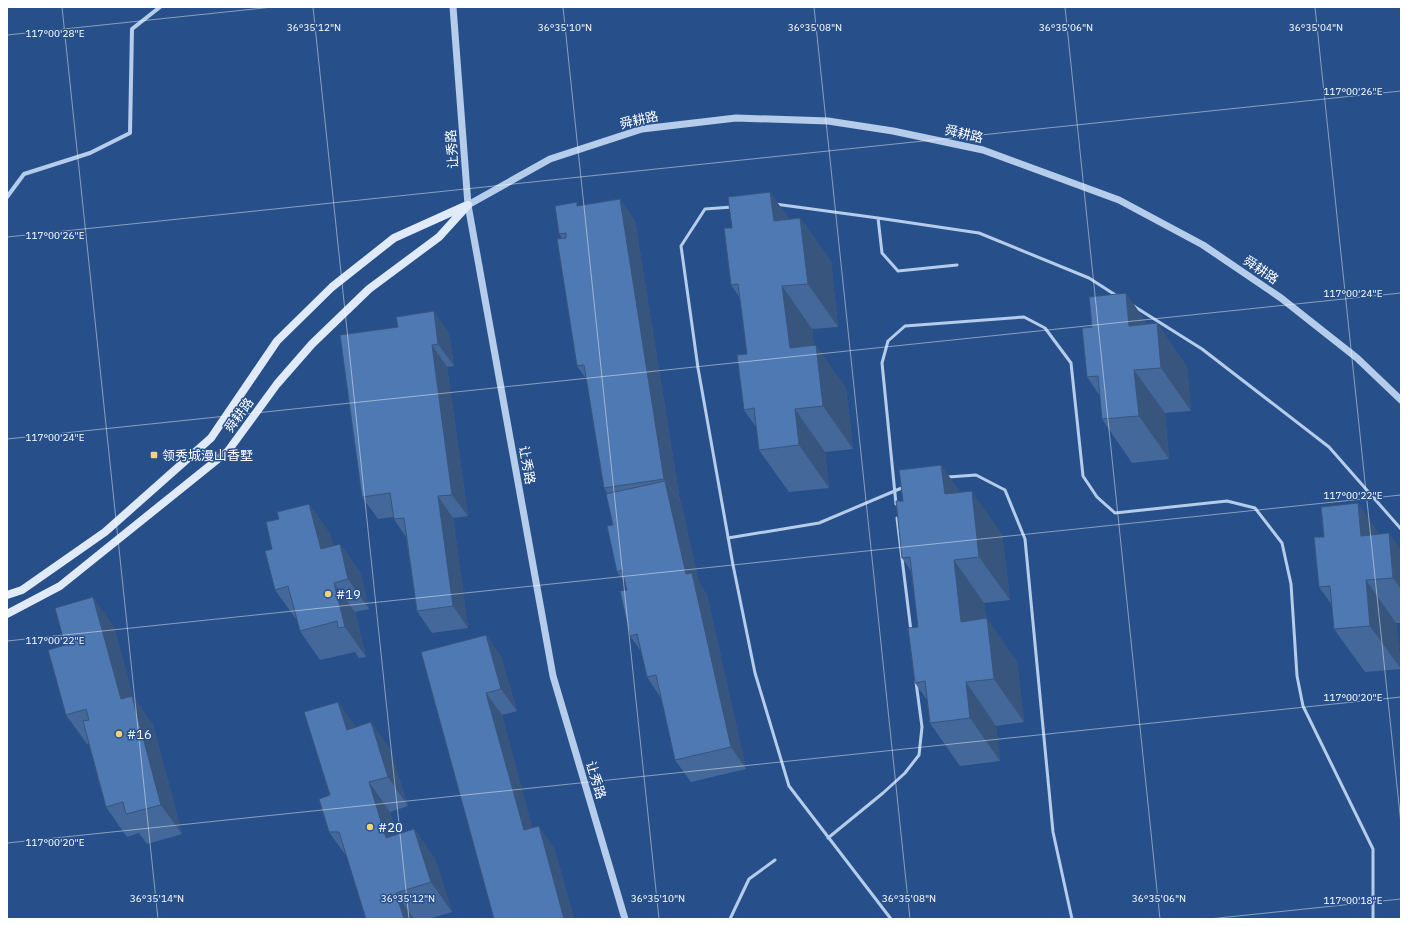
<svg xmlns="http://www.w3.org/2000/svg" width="1408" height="926" font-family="'IBM Plex Sans','Noto Sans SC',sans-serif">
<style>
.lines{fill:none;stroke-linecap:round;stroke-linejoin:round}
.service{stroke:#b5ccea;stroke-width:3}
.minor{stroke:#b5ccea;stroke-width:4}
.tertiary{stroke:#b5ccea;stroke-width:7}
.secondary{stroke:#e0eaf8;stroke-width:8}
.wall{fill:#446899}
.shaded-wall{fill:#37557d}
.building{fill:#4f79b2;stroke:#37557d}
.ticks{fill:none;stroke:#fff;stroke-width:1;stroke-opacity:0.45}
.poi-dot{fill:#f2d37b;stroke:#27508b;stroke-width:1.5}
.labels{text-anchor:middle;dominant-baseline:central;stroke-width:3;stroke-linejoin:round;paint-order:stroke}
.street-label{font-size:13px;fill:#fff;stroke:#27508b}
.poi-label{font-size:13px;fill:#fff;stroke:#27508b;text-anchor:start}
.ticks-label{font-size:10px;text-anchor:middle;fill:#fff;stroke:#27508b;stroke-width:3;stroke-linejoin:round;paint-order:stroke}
</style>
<rect width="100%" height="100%" fill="#27508b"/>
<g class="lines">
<!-- service -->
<path class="service" d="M775,204L878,218L979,233L1089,278L1117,296
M732,207L705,209L681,246L698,368L733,565L755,673L789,786L891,919
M878,218L882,253L898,271L957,265
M1132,305L1202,349L1329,447L1401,529
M948,477L976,475L1005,490L1025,539L1053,832L1072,919
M896,504L882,363L888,341L905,326L1024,317L1045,328L1071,363L1083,476L1097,497L1115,513L1227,501L1255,508L1282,543L1291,584L1297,676L1303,706L1373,849V919
M897,518L911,631
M728,538L819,523L904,487
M828,838L883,793L905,773L919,755L922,727L916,682
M730,919L749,879L775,860"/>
<!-- minor -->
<path class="minor" d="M7,197L24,174L90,153L130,133L132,29L160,7"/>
<!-- tertiary -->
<path class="tertiary" d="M453,7L468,205L553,676L625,919
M468,205L550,159L642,129L736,118L828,121L893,131L983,150L1119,200L1203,245L1281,298L1357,358L1401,400"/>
<!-- secondary -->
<path class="secondary" d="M7,595L22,590L105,532L211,438L277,341L332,287L394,238L465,206
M7,614L60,586L228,451L277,384L312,344L369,289L439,237L468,205"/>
</g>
<!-- wall -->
<path class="wall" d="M770,192L789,219L800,218L831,261L838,327L812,329L814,346L846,388L853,449L825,452L829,488L789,492L759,450L756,427L744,410L747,354L740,298L731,285L732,228Z
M620,199L635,221L680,501H679L681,503L699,583L707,595L746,769L691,782L675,760L661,698L647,677L641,651L630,636L627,590L625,582L617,572L613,525L608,494L604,488L587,380L577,366L562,238L559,234L580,206Z
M1157,323L1187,367L1191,411L1165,413L1169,459L1132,463L1102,419L1100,396L1087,377L1092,327Z
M398,327L449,333L454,366L447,367L468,516L453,518L468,628L432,633L417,611L406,537L394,519V517L378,519L362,497Z
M960,492L1002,534L1010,600L984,603L986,619L1017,662L1024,722L996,726L1000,761L960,766L930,723L927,700L915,683L918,627L911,571L902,558Z
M309,504L330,534L333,546L340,544L361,574L369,609L355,612L366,657L359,658L355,652L320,660L300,631L297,619H296L275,590L272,549L279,519Z
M1389,533L1401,551V623H1396L1401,669L1365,672L1334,629L1332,605L1319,587L1380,534Z
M114,627L133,697L153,725L182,834L147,844L139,833L127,837L106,807L89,744H87L66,715L65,645Z
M486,635L501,657L517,711L502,715L532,828L554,848L574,919H494L421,652Z
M371,722L391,752L408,806L390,812L397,835L414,829L435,859L452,912L428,919H366L347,857L329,832L330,795L356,727Z"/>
<!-- shaded-wall -->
<path class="shaded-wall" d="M770,192L800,235L774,221Z
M620,199L635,221L680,501L664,479Z
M800,218L831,261L838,327L808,284Z
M782,286L812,329L820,391L790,348Z
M1126,293L1156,336L1129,326Z
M434,311L449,333L454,366L438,344Z
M1157,323L1187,367L1191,411L1161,368Z
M432,345L447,367L468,516L452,495Z
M816,345L846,388L853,449L823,406Z
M1134,370L1165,413L1169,459L1139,416Z
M795,409L825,452L829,488L799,445Z
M941,465L972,508L945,494Z
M665,481L681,503L699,583L707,595L746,769L731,747L686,574Z
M972,491L1002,534L1010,600L979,557Z
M438,496L453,518L468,628L453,606Z
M1358,503L1388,546L1361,536Z
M309,504L330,534L342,579L321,549Z
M1389,533L1401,551V589L1393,578Z
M340,544L361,574L369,609L348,579Z
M954,560L984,603L991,665L961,622Z
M1366,580L1396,623L1401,669L1370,626Z
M334,583L355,612L366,657L345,627Z
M93,597L114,627L133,697L153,725L182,834L161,805L121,699Z
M987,618L1017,662L1024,722L994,679Z
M486,635L501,657L517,711L501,689Z
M966,682L996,726L1000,761L970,718Z
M486,693L502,715L539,852L524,830Z
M338,702L359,731L347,730Z
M371,722L391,752L408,806L388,777Z
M369,782L390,812L407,868L386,838Z
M539,826L554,848L574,919H564Z
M414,829L435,859L452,912L431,882Z
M396,893L414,919H404Z"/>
<!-- building -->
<path class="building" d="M770,192L774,221L800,218L808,284L782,286L790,348L816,345L823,406L795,409L799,445L759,450L754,408L744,410L737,355L747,354L738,284L731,285L724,228H732L728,197Z
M620,199L664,479L604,488L584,365L577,366L557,239L566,238V233L559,234L555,206L577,202V206Z
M1126,293L1129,326L1157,323L1161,368L1134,370L1139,416L1102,419L1098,376L1087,377L1082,328L1092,327L1089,297Z
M434,311L438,344L432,345L452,495L438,496L453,606L417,611L404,518L394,519L390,493L362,497L340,335L398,327L396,317Z
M941,465L945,494L972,491L979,557L954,560L961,622L987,618L994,679L966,682L970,718L930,723L925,681L915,683L908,628L918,627L910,557L902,558L896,501H903L899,470Z
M665,481L686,574L692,573L731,747L675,760L656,675L647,677L637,634L630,636L620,591L627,590L622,570L617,572L607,526L613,525L606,494Z
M1358,503L1361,536L1389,533L1393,578L1366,580L1370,626L1334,629L1330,586L1319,587L1314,537H1324L1321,507Z
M309,504L321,549L340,544L348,579L334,583L345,627L338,628L337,621L300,631L288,586L275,590L265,551L272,549L266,522L279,519L277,512Z
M93,597L121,699L132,696L161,805L126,814L123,802L106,807L83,721L89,720L86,709L66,715L48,650L65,645L55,608Z
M486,635L501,689L486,693L524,830L539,826L564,919H494L421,652Z
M338,702L347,730L371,722L388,777L369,782L386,838L414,829L431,882L396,893L404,919H366L339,832H329L319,799L330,795L304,712Z"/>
<!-- ticks -->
<path class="ticks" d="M62,7L158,919M313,7L409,919M563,7L659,919M814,7L910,919M1065,7L1160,919M1315,7L1401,824M7,35L273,7M7,237L1401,91M7,439L1401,293M7,641L1401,495M7,843L1401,697M1209,919L1401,899"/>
<!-- markers -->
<g class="poi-dot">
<rect x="150" y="451" width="8" height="8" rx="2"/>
<circle cx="328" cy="594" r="4"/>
<circle cx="119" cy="734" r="4"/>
<circle cx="370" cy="827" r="4"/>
</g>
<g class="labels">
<!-- street labels -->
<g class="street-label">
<text transform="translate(639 120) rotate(-13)">舜耕路</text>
<text transform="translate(964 134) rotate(13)">舜耕路</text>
<text transform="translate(452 149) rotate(-94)">让秀路</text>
<text transform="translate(1261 270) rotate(34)">舜耕路</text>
<text transform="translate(239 415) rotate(-54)">舜耕路</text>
<text transform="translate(527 465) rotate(80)">让秀路</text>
<text transform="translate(596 780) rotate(73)">让秀路</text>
</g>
<!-- poi labels -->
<g class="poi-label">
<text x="162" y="455">领秀城漫山香墅</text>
<text x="336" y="594">#19</text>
<text x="127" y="734">#16</text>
<text x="378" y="827">#20</text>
</g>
</g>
<g class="ticks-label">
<text x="314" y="31">36°35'12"N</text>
<text x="565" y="31">36°35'10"N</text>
<text x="815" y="31">36°35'08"N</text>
<text x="1066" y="31">36°35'06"N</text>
<text x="1316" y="31">36°35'04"N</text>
<text x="55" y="37">117°00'28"E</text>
<text x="1353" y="95">117°00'26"E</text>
<text x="55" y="239">117°00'26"E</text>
<text x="1353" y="297">117°00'24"E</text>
<text x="55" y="441">117°00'24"E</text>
<text x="1353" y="499">117°00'22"E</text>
<text x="55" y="644">117°00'22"E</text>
<text x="1353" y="701">117°00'20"E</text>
<text x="55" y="846">117°00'20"E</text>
<text x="157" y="902">36°35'14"N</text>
<text x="408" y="902">36°35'12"N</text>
<text x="658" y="902">36°35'10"N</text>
<text x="909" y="902">36°35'08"N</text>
<text x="1159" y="902">36°35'06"N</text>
<text x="1353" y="904">117°00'18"E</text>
</g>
<!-- border -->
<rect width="1408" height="926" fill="none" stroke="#ffffff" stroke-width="16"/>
</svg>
